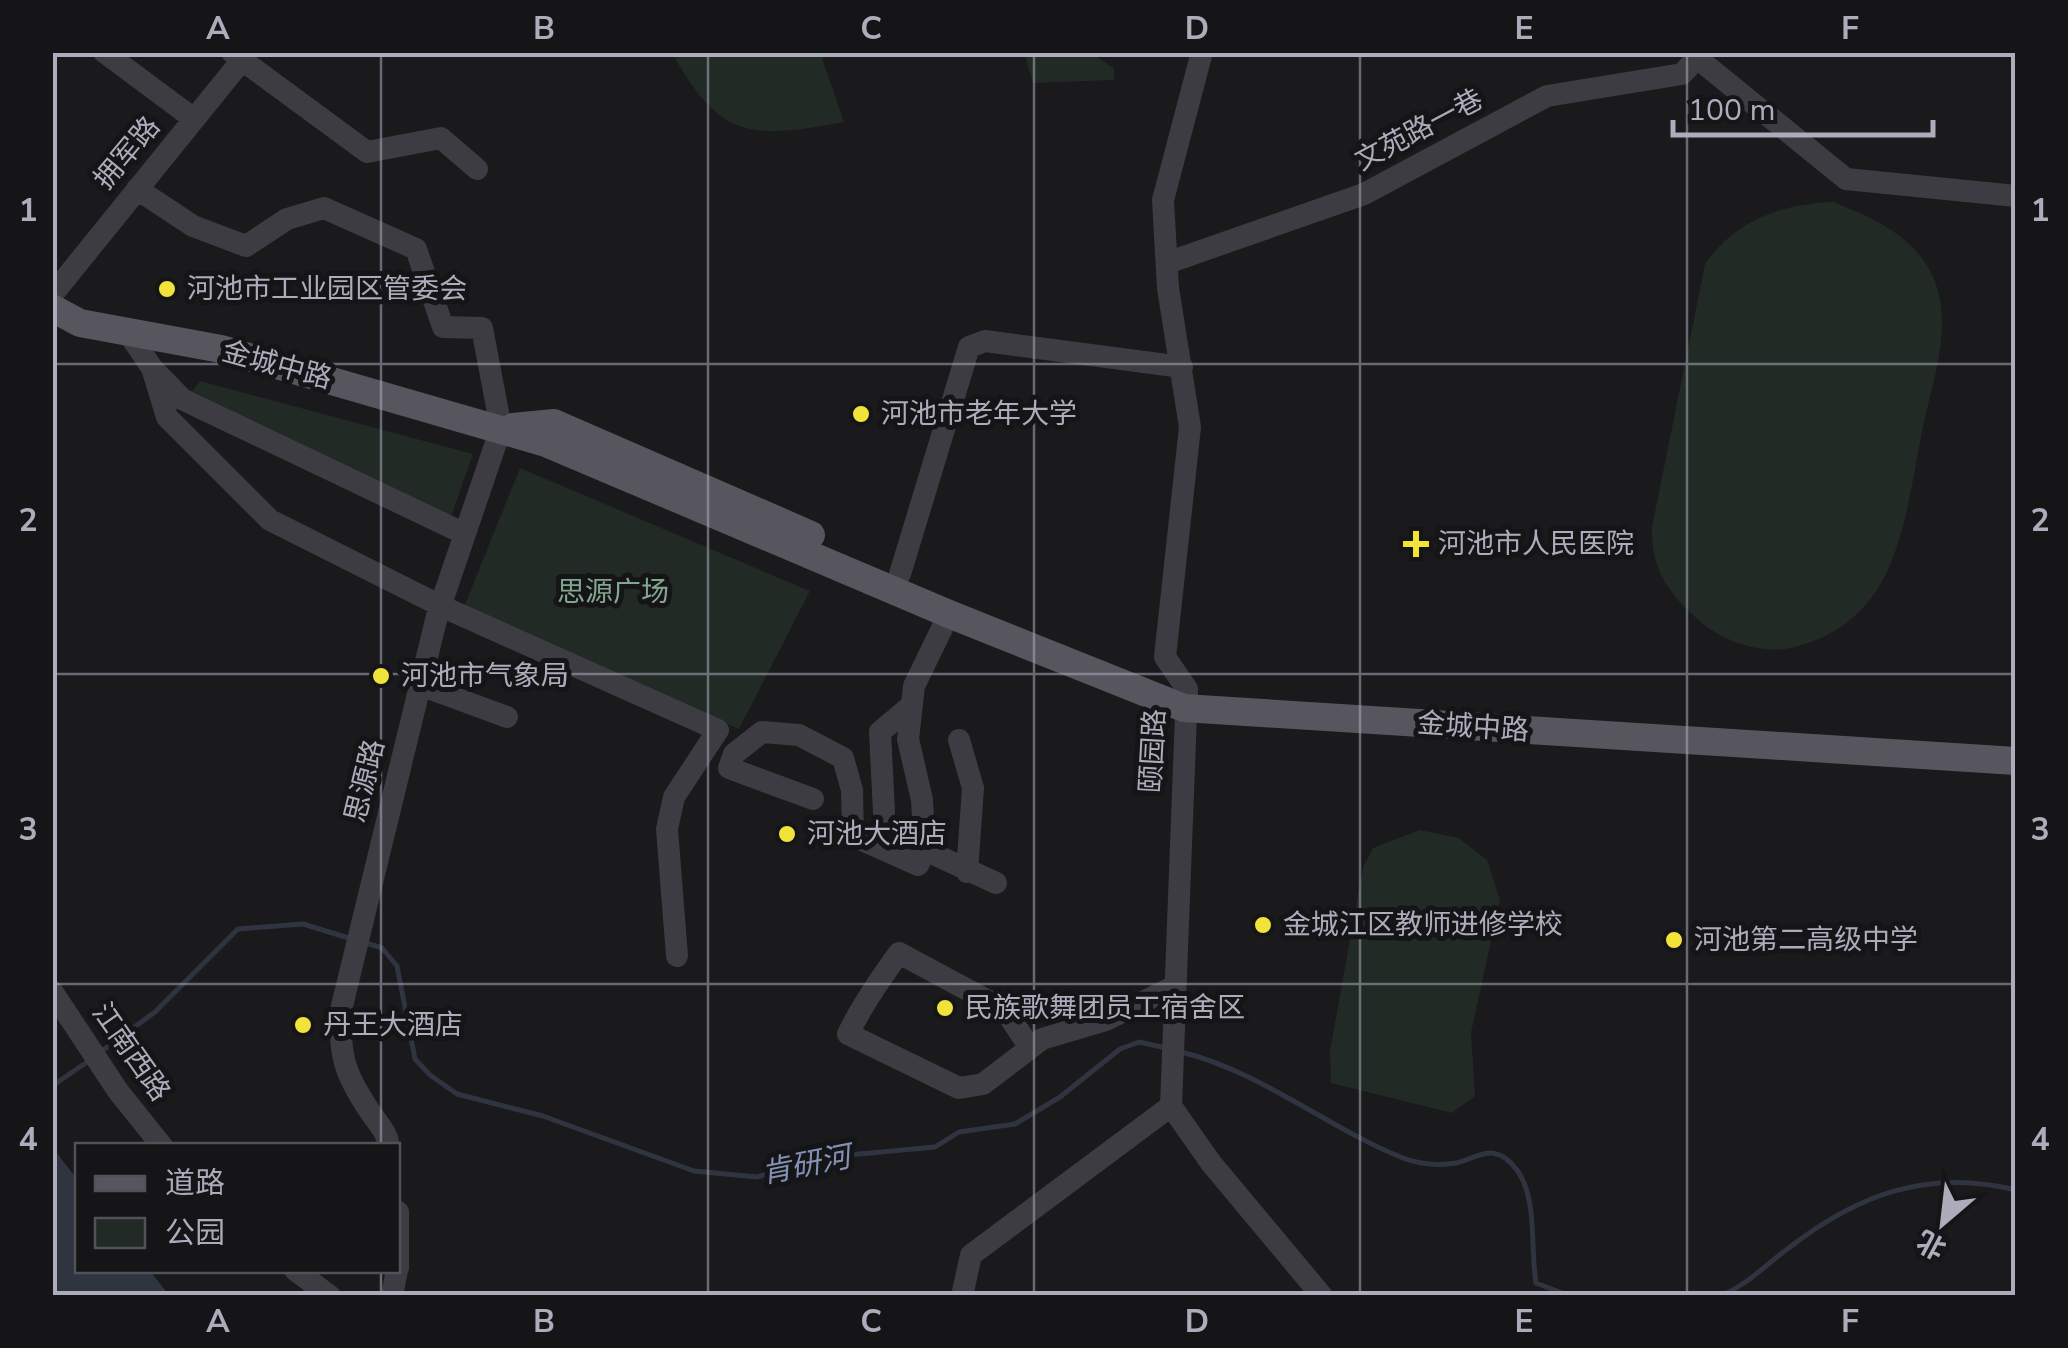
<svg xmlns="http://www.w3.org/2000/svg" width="2068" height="1348" font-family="'Nunito Sans','Noto Sans SC',sans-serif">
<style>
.green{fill:#212a24}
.water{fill:#2f3440}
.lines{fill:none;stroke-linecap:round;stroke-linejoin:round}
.stream{stroke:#2f3440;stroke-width:5}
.minor{stroke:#3d3c42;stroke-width:22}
.major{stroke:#57565f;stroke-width:28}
.grid{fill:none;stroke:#acacbb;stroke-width:2.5;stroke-opacity:0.55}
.poi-dot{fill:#f2e33b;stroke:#151417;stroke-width:4}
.labels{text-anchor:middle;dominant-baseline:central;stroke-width:10;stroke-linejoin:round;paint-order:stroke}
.street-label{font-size:28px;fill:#acacbb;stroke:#151417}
.poi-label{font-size:28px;fill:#acacbb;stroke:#151417;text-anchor:start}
.park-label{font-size:28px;fill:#83a68e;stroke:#151417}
.water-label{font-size:30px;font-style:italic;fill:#8391b5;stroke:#151417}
.neatline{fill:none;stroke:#acacbb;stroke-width:4}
.grid-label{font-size:32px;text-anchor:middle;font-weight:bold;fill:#acacbb}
</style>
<rect width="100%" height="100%" fill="#1a191b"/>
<!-- green -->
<path class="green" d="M672,53H841L822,58L844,122C751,139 721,141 672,53Z
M1024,53H1091L1114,68V80L1033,83Z
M1833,202C1872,217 1915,236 1933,277C1954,324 1933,380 1923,427C1904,518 1901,620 1795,647C1763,655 1727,643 1702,623C1671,597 1650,570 1652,527L1705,264C1735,220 1781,204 1833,202Z
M200,381L473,454L451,517L192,391Z
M520,468L810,591L739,729L462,612Z
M1420,830L1459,838L1487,860L1500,900L1471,1033L1475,1096L1452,1113L1331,1083L1330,1051L1363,867L1373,848Z"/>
<!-- water -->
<path class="water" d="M52,1147L77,1179L78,1270L150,1271L169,1295H53Z"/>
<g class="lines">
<!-- stream -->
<path class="stream" d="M363,942L382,948L397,966L415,1059L430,1075L457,1094L543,1116L694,1171L757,1177L838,1156L935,1147L959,1132L1015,1124L1060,1097L1120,1049L1139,1042L1166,1048
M1181,1052C1260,1071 1328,1128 1403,1158C1418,1164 1440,1166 1456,1163C1478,1158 1495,1140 1517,1170C1538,1199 1530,1249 1536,1283L1570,1296
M99,1053L155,1012L238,929L303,924L352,939
M52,1086L90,1060
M1721,1296C1750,1283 1765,1265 1790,1247C1860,1193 1929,1169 2016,1190"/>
<!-- minor -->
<path class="minor" d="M104,52L194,119
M1202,52L1163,200L1168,288L1190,427L1165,657L1187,689L1171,1106L1211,1163L1322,1296
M242,60L367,152L441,138L477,169
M137,189L193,226L246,246L287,219L324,208L416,249L443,327L482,328L501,428L437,616L341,1010C339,1054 344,1073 369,1110C377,1123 387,1131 389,1146
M1167,263L1364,194L1547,96L1682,74L1697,58L1846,179L2016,196
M52,295L242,60L232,52
M129,334L152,368L182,399L465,534
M152,368L167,417L270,520L441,606L718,730L674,797L667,829L677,956
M900,574L969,347L985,341L1182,367
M420,685L507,717
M959,740L973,788L967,872
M813,799L729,768L734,754L762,732L799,735L843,758L852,790L853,836L918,865L925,850L996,883
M884,812L880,732L912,705
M925,850L922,800L908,739L914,686L949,614
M52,991L118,1091L162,1146
M1030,1048L1005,1010L899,953C880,979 862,1005 848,1034L959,1088L983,1084L1042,1039L1106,1020L1173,987
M398,1212V1268
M295,1270L330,1296
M392,1296L397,1270
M962,1296L971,1255L1171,1106"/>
<!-- major -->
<path class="major" d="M52,308L80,323L221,349L546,443L949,614L1184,708L2016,761
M513,427L554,423L811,535"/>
</g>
<!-- grid -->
<path class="grid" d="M381,52V1146M708,52V1296M1034,52V1296M1360,52V1296M1687,52V1296M52,364H2016M52,674H2016M52,984H2016M381,1270V1296"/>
<!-- markers -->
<g class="poi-dot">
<circle cx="167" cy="289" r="10"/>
<circle cx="861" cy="414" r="10"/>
<path d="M1411 529h10v10h10v10h-10v10h-10v-10h-10v-10h10z"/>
<circle cx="381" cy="676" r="10"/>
<circle cx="787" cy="834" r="10"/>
<circle cx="1263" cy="925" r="10"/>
<circle cx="1674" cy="940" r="10"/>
<circle cx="945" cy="1008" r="10"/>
<circle cx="303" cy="1025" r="10"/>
</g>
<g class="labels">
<!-- street labels -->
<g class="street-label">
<text transform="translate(1419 130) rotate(-28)">文苑路一巷</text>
<text transform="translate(127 153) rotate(-50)">拥军路</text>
<text transform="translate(277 365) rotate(15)">金城中路</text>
<text transform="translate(1473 727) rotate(4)">金城中路</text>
<text transform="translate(1153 751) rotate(-87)">颐园路</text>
<text transform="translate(365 781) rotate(-76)">思源路</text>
<text transform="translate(131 1052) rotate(55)">江南西路</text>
</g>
<!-- poi labels -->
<g class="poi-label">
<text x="187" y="289">河池市工业园区管委会</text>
<text x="881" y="414">河池市老年大学</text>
<text x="1438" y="544">河池市人民医院</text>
<text x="401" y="676">河池市气象局</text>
<text x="807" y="834">河池大酒店</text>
<text x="1283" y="925">金城江区教师进修学校</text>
<text x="1694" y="940">河池第二高级中学</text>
<text x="965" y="1008">民族歌舞团员工宿舍区</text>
<text x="323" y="1025">丹王大酒店</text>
</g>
<!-- park labels -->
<g class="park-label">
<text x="613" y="592">思源广场</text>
</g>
<!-- water labels -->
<g class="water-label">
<text transform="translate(806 1165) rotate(-11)">肯研河</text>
</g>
</g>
<!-- border -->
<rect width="2068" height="1348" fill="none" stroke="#151417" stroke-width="110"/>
<!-- legend -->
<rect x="75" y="1143" width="325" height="130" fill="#151417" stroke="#515159" stroke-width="2.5"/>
<rect x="95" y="1176" width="50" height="15" fill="#57565f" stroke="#515159" stroke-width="2.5"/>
<text x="165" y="1193" font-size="30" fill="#acacbb">道路</text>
<rect x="95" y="1218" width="50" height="30" fill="#212a24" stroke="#515159" stroke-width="2.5"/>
<text x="165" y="1243" font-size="30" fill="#acacbb">公园</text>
<!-- north arrow -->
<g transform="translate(1943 1223) rotate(208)" stroke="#151417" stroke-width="8" paint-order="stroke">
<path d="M0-8L18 38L0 25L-18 38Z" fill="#acacbb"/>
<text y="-15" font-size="28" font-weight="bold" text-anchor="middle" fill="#acacbb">北</text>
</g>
<!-- scale -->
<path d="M1673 120v15h260v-15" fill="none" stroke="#acacbb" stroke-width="5"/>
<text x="1688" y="120" font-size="30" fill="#acacbb" stroke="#151417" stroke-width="8" paint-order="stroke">100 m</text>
<rect x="55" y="55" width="1958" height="1238" class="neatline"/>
<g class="grid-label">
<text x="218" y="39">A</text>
<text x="544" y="39">B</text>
<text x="871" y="39">C</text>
<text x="1197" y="39">D</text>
<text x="1524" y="39">E</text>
<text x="1850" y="39">F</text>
<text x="28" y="221">1</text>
<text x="2040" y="221">1</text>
<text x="28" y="531">2</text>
<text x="2040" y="531">2</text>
<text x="28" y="840">3</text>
<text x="2040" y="840">3</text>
<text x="28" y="1150">4</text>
<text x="2040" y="1150">4</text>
<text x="218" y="1332">A</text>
<text x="544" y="1332">B</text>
<text x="871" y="1332">C</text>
<text x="1197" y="1332">D</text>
<text x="1524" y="1332">E</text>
<text x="1850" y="1332">F</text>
</g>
</svg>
